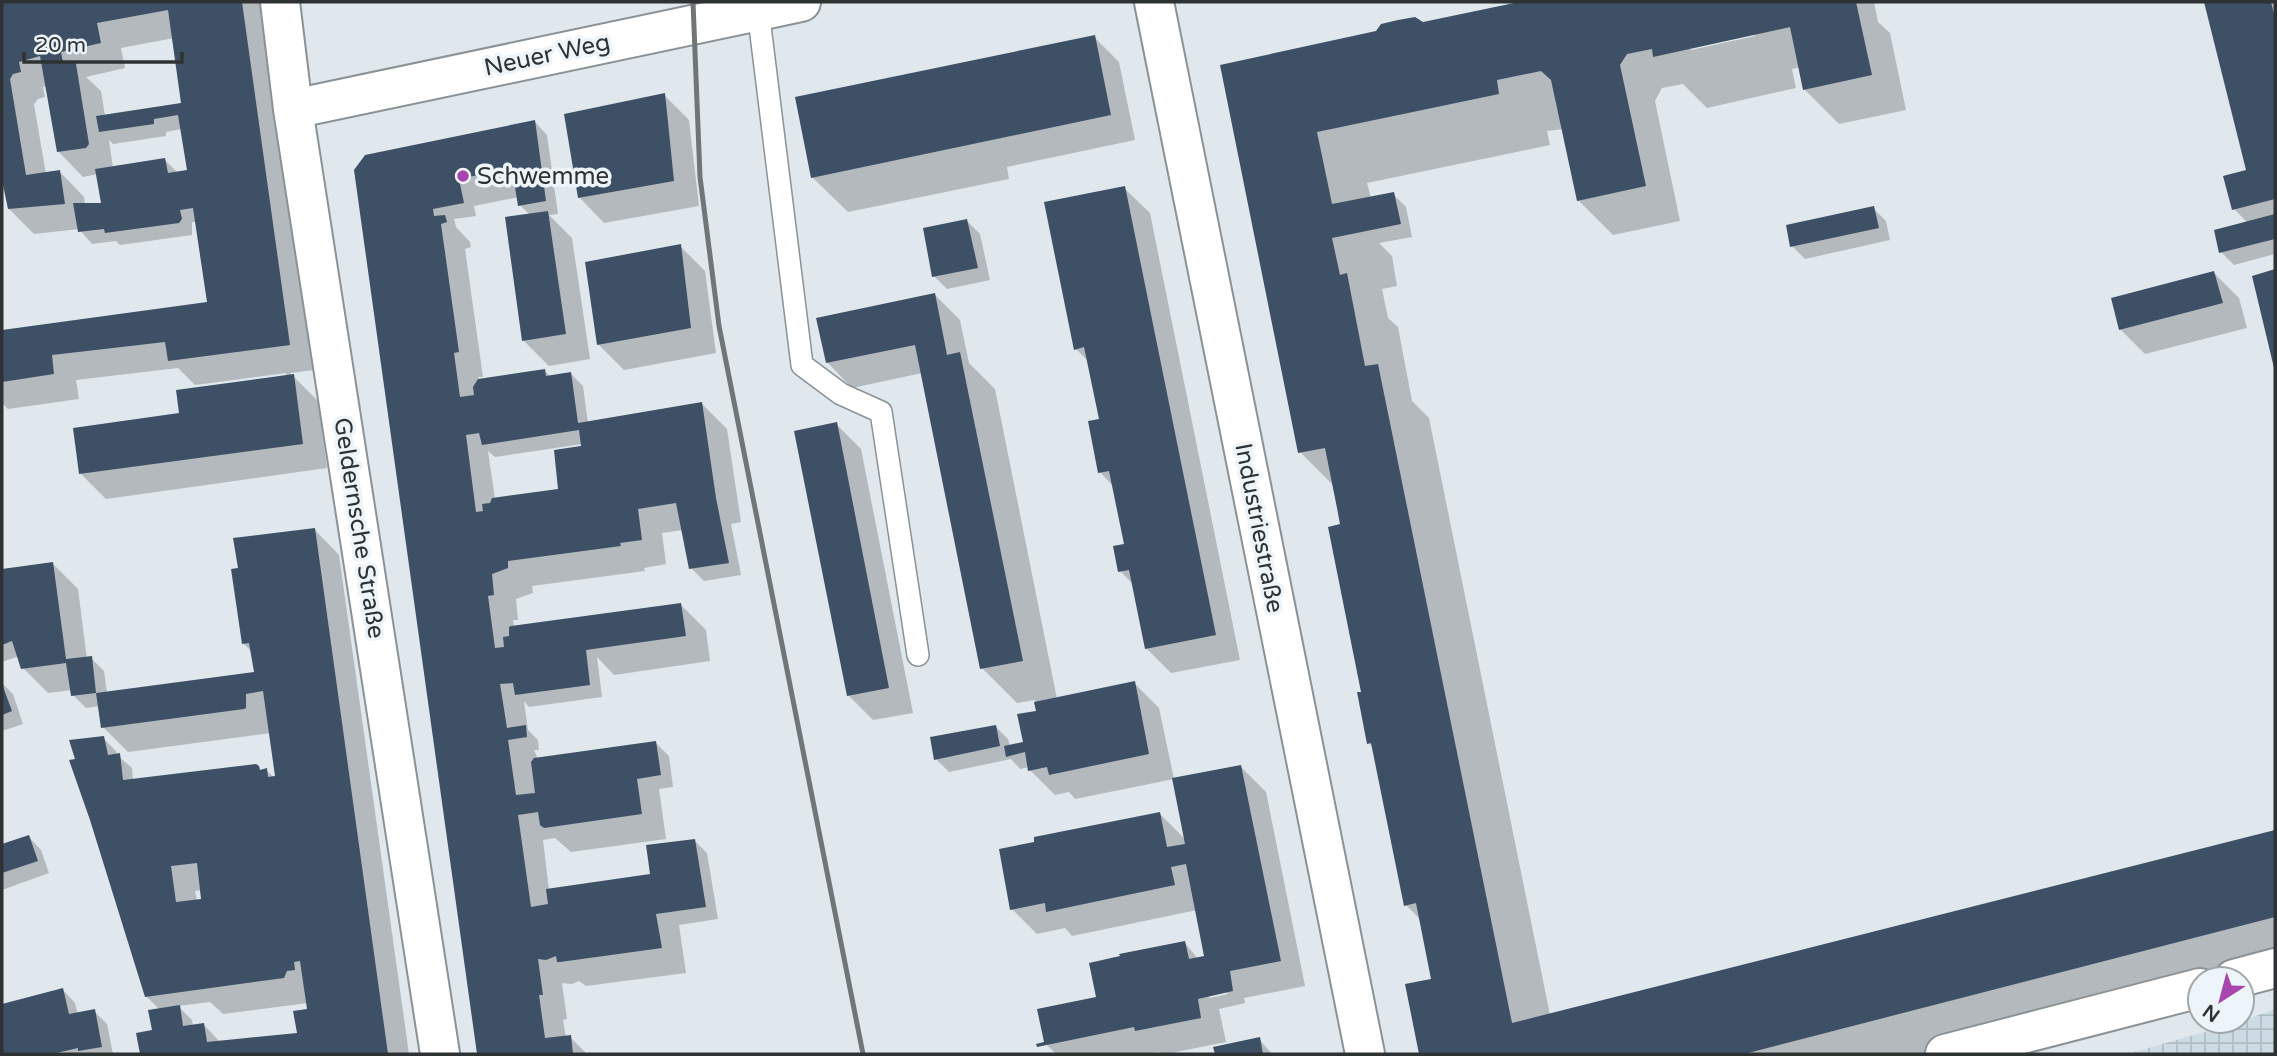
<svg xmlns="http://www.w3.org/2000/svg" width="2277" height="1056" font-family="'Varela Round',sans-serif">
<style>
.industrial{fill:url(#industrial-grid)}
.shadow{fill:#0003;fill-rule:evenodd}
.building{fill:#3d5066;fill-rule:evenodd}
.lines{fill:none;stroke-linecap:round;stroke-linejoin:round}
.service-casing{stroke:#8b9296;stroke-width:24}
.minor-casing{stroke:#8b9296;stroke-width:42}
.service{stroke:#fff;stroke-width:21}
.minor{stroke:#fff;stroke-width:38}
.rail{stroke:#707577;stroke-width:5}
.poi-dot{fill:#a646ae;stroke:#eef5fa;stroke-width:2.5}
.labels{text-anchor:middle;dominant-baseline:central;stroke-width:7;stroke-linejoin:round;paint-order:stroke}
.street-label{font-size:24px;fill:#2f3233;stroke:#eef5fa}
.poi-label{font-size:24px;fill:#2f3233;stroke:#eef5fa;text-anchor:start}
</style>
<defs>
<pattern id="industrial-grid" width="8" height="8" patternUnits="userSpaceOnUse" patternTransform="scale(1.75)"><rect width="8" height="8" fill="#cddce4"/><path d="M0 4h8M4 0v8" fill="none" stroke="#b0bdc4"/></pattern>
</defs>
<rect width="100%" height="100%" fill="#e0e8ed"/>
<!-- industrial -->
<path class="industrial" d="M2275,1009V1054H2128L2242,1021Z"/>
<!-- shadow -->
<path class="shadow" d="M2,2H263L314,370L290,373L318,401L327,468L106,499L81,474L181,414L287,377L286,373L195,385L178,368L76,380L79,399L8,409L2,403V332L209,304L196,222H192V235L120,245L116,241L92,244L79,229L34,234L9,209L2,171ZM174,38L183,104L105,116L101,91L86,77L125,68L121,48ZM47,86L58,151L83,177L98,174L102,204L85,205L84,197L59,171L46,174L34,104L38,99L45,97L43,87ZM182,129L188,172L178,173L165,160L113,168L109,140L113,144L166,136V132Z
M1528,2H1874L1878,22L1890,33L1906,110L1839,124L1804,89L1800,67L1792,69L1796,88L1707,108L1683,84L1662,88L1655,101L1680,221L1613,235L1578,200L1563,129L1547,131L1550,145L1367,183L1371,198L1393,194L1406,207L1412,237L1379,243L1392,256L1397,286L1382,289L1388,318L1398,327L1412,401L1429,418L1550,1015L2275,832V981L2242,979L1994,1054H1421L1408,986L1433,981L1421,920L1406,905L1374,749L1369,743L1342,526L1335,487L1300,452L1222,66ZM1754,33L1755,36L1691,50V47Z
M2205,2H2275V254L2234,265L2221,252L2248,223L2234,209L2247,169Z
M1094,37L1119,62L1135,140L1007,167L1009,179L848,212L812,177Z
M664,95L689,120L699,206L604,223L579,197Z
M535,122L547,135L558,214L549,215L572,238L590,359L549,366L523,340L530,215L520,205L519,197L474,206L476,216L454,219L456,227L470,242L471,247L465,249L483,377H478L479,381L545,371L551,377L571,374L583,386L588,423L702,404L727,429L741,522L731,524L741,575L704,581L691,568L683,530L662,533L666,564L644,568L645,571L532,586L533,593L516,599L518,620H513L514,627L681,605L706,630L710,661L614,675L597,657L602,697L529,707L524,701L528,730L538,740L539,750H534L538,759L656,743L669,756L673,787L659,789L666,839L571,852L555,838L543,840L549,890L650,876L695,841L707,853L718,919L679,925L686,973L586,986L579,981L572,984L562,983L567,1019L563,1020L566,1038L570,1037L587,1054H478L356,170ZM498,169H503L522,188L520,191ZM582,444L583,448L560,490L495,499L488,451L495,457Z
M1124,188L1150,213L1240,660L1171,673L1146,648L1133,584L1120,571L1126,546L1113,486L1100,472L1101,421L1089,362L1076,349Z
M1873,208L1886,221L1890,240L1805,259L1792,246Z
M967,221L980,234L990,280L947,289L934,276Z
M680,246L705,271L716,353L624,370L599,345Z
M2214,273L2239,298L2247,328L2145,354L2120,329Z
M935,295L960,320L969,363L995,389L1057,699L1134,683L1159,708L1174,779L1075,799L1069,792L1055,795L1030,770L1029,767L1020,769L1011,759L949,772L936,759L995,726L1008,739L1010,746L1025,744L1038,712L1035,700L1017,703L982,668L922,373L852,388L827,362Z
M836,424L861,449L913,713L873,720L848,695Z
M314,529L339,555L409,1054H142L138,1034L156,1032L160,1010L146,996L103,738L116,751L117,755L132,768L133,781L257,767L262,771L266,770L278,781L271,733L128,752L103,727L100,706L86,708L73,695L72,690L48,693L23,668L19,656L2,662V571L53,564L78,589L87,659L91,658L104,671L107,693L256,674L252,652L243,643ZM202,890L203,900L197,901L195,891ZM210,1002L223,1014L308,1003L309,1010L299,1035L221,1043L204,1025L193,1026L192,1020L178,1006Z
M2,683L13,694L23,724L2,731Z
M1241,767L1266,792L1305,986L1244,998L1245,1003L1219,1009L1226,1042L1166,1054L1158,1052L1145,1054H1056L1046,1044L1100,999L1185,943L1198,959L1206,957L1197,910L1072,936L1065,928L1037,934L1012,909L1160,814L1186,840ZM1225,991L1228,994L1210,998L1207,995Z
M29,837L41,850L49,873L2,890V846Z
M63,990L75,1003L78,1015L94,1011L107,1024L113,1054H2V1005Z
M1259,1039L1272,1054H1217L1215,1048Z"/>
<!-- building -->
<path class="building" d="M2,2H242L290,345L168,361L165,342L52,355L54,374L2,382V330L207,302L193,208L180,210L182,219L179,223L105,233L104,229L78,232L73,203H101L95,169L165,158L168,173L187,170L178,115L154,119V124L99,132L96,116L181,103L168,10L97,23L101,43L61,52L63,62L71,61L76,64L89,144L86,148L57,152L40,56L19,62L21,72L13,74L10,79L26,175L60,170L65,204L8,209L2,180Z
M1519,2H1856L1872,75L1803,90L1790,27L1653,57L1652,49L1627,54L1620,65L1646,186L1577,201L1551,80L1541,71L1497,80L1499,94L1317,132L1332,204L1394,192L1401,224L1332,238L1340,275L1347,273L1365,366L1378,364L1512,1023L2275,830V917L1744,1054H1419L1405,984L1431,979L1416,903L1404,906L1371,743L1367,744L1357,692H1361L1328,527L1340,524L1337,508L1325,448L1298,453L1220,65L1376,31L1381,24L1398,20L1415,17L1423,22Z
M2204,2H2271L2275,18V199L2232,210L2223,176L2246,170Z
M1095,35L1111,115L811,178L795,97Z
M665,93L674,181L578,198L564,114Z
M535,120L546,201L518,206L512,168L459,179L464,203L433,209L434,216L445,215L447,222L441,224L459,352L454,353L460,397L474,395L473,387L478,379L545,369L546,376L571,372L578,423L702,402L716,498L729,563L689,569L676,503L638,509L642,540L620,543L621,546L508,561V568L492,574L494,595L488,596L495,648L504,647L503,637L509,636V627L511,626L681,603L686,636L586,650L590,685L515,695L513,683L500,684L507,728L526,725L527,737L508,740L516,795L535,793L531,762L534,758L656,741L661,775L637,779L642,814L544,828L540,825L538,812L518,815L531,907L548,904L546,889L650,874L646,845L695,839L706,907L656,914L662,948L560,962H557L556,956L546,960L538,959L543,995H539L545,1038L571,1035L573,1054H477L354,170L365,155ZM579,430L581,446L554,450L558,489L492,498L490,503L482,504L483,511L476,512L466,435L479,433L482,445Z
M1125,186L1216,635L1145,649L1129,570L1118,572L1113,546L1124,544L1109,471L1098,473L1088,421L1099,419L1084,347L1074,350L1044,202Z
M1874,206L1879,228L1790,247L1786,225Z
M548,211L566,334L522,341L505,217Z
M2275,214V239L2219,253L2214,230Z
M967,219L978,268L932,277L923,228Z
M681,244L691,328L597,345L585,262Z
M2275,269V368H2274L2252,276Z
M2214,271L2223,303L2119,330L2111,298Z
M935,293L947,355L960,352L1023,661L980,669L915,345L826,363L816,318Z
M294,374L303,444L79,474L73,428L179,413L176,390Z
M837,422L889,688L847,696L794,431Z
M315,528L388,1054H140L136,1033L152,1030L148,1010L180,1005L183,1026L204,1023L207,1042L297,1033L293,1011L307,1009L300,961L294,962L295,970L287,971L284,978L145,997L90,820L69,760L75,759L69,740L104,736L108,755L120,753L123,780L256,764L259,766L260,770L267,768L268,777L275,776L263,691L246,694V708L244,709L101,728L96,693L254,672L249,643L242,644L231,569L238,568L233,538ZM197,863L201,899L176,902L171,866Z
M53,562L66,659L92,656L96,693L71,696L66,663L21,669L12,641L2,645V569Z
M1135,681L1149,754L1049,775L1047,767L1028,771L1025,752L1006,757L1004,746L1023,742L1017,714L1036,711L1034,702Z
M2,684L12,711L2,715Z
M996,725L1000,746L934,760L930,737Z
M1241,765L1281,961L1230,971L1233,991L1198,999L1201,1018L1135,1031L1134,1027L1037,1047L1036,1044L1044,1042L1037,1009L1096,997L1089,963L1120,956L1119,954L1185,941L1189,959L1204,956L1186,864L1171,867L1175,885L1046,912L1045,903L1010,910L999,849L1034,842V837L1160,812L1167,847L1185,844L1172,778Z
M29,835L38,861L2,873V844Z
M63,988L69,1014L95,1009L102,1047L78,1051V1048L52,1054H2V1004Z
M1260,1037L1263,1054H1215L1213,1047Z"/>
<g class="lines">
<!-- service casing -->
<g class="service-casing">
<path id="service" d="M758,10L802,365L841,394L881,412L918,655"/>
</g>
<!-- minor casing -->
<g class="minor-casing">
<path id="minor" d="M280,2L293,109L440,1054
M1154,2L1365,1054
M293,109L801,2
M2234,979L2275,968
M1945,1054L2200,988"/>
</g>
<!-- service -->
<use href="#service" class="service"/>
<!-- minor -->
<use href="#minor" class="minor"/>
<!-- rail -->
<path class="rail" d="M693,2L700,177L719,326L863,1054"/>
</g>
<!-- markers -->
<circle class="poi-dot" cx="463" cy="176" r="7"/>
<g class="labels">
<!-- street labels -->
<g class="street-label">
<text transform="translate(547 55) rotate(-12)">Neuer Weg</text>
<text transform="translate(359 528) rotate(81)">Geldernsche Straße</text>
<text transform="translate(1259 528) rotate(79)">Industriestraße</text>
</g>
<!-- poi labels -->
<g class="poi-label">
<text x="477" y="176">Schwemme</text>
</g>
</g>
<!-- border -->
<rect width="2277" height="1056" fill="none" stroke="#2f3233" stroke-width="7"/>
<!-- north arrow -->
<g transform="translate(2221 1000) rotate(216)"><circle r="33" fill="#eef5fa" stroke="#a2a7aa" stroke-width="2"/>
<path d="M0-5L12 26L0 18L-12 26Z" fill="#a646ae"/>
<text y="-10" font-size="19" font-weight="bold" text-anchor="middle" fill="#2f3233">N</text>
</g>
<!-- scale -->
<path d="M24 52v10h158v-10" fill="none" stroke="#2f3233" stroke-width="3.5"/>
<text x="35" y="52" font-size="21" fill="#2f3233" stroke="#eef5fa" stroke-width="5" paint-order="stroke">20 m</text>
</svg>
